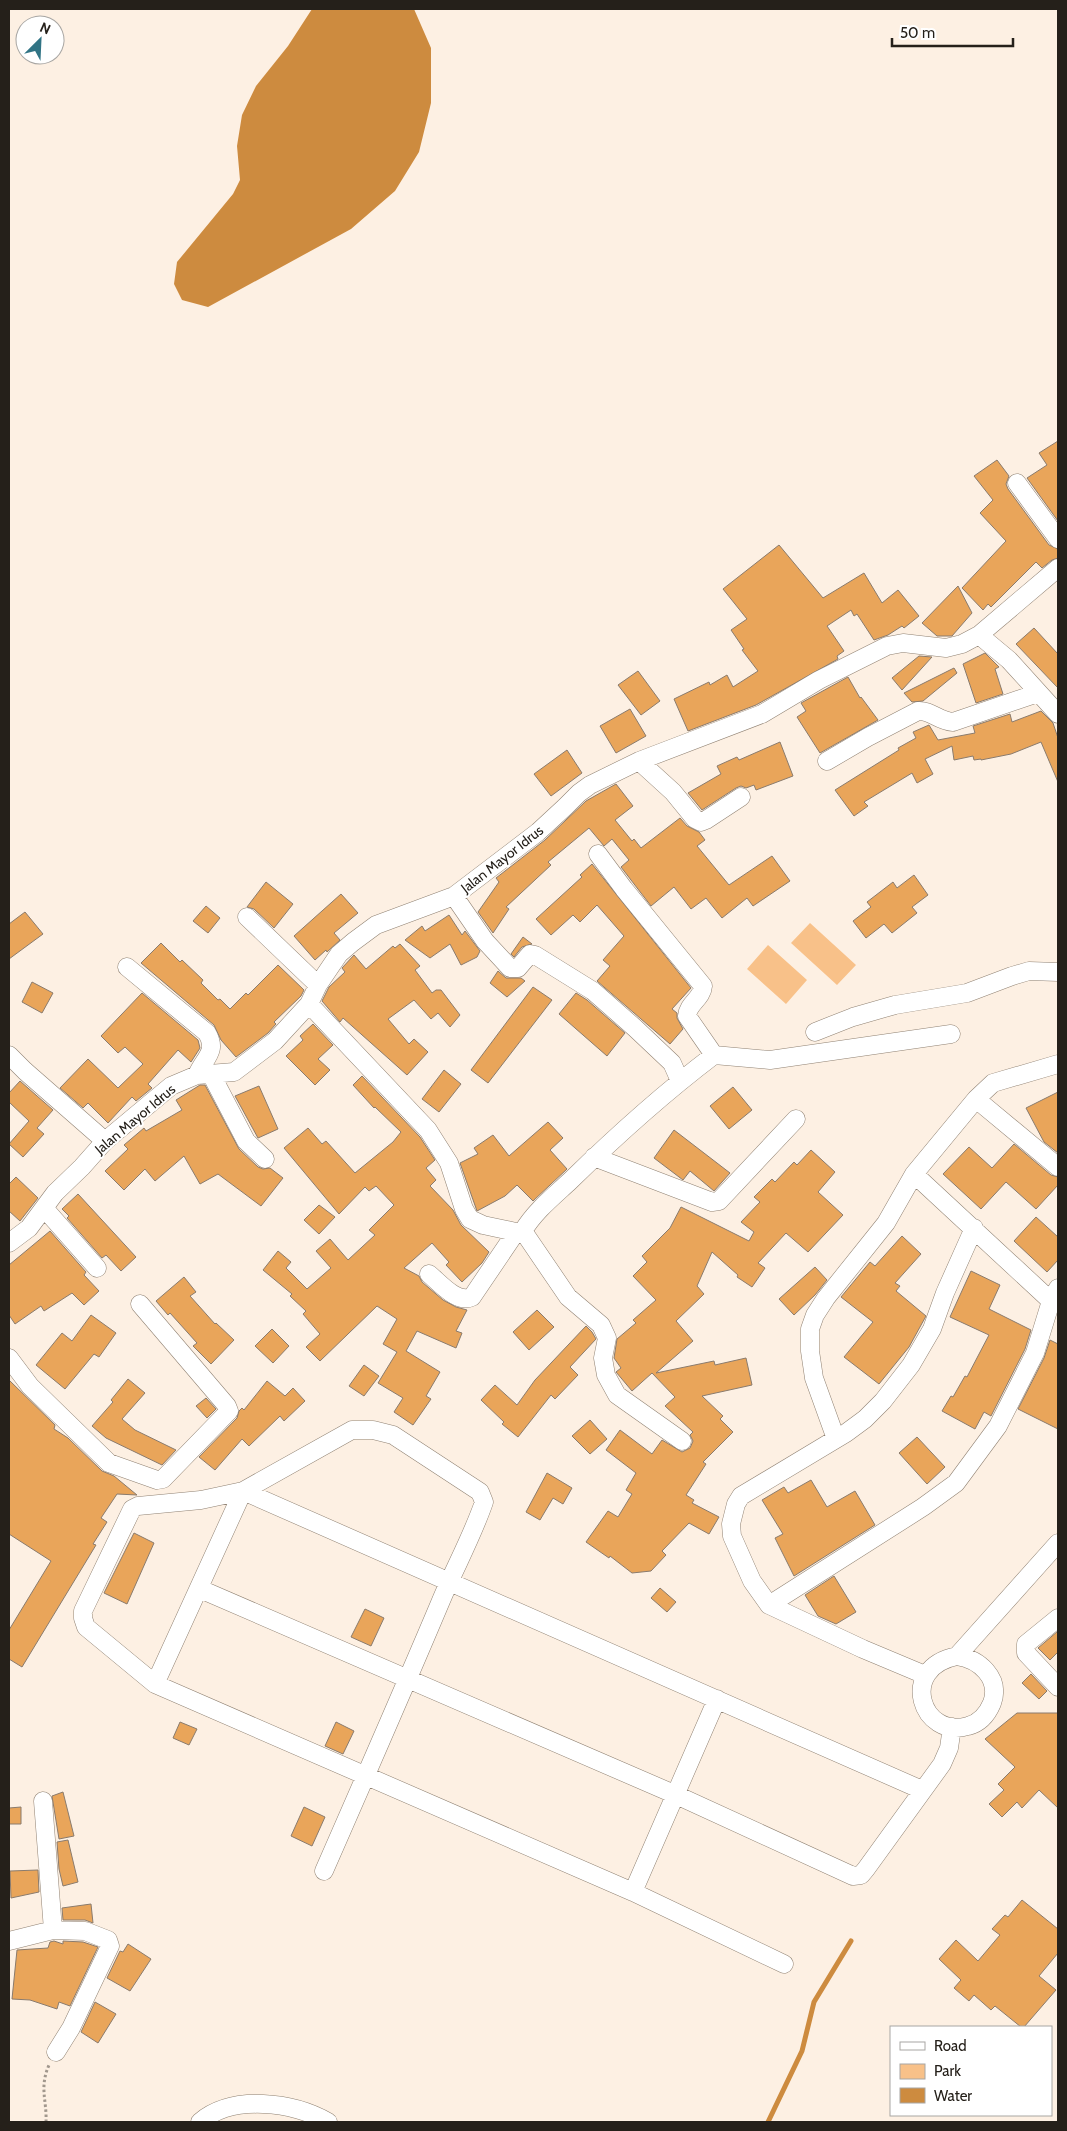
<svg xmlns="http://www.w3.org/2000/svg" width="1067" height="2131" font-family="Cabin,sans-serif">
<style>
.green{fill:#f8c189}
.water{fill:#cd8b3f}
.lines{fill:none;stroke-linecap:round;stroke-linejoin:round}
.stream{stroke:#cd8b3f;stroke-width:5}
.building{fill:#e9a55a;stroke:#8a7b6d}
.minor-casing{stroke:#908273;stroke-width:19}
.path{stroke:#a1978d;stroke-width:3;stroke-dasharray:2.5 2.5;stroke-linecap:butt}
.minor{stroke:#fff;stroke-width:18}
.labels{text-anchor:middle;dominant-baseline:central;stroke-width:4;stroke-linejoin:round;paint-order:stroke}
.street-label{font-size:14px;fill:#25201a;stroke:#fff}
</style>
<rect width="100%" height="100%" fill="#fdf0e3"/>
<!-- green -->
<path class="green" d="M810,923L856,965L837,985L791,943Z
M768,945L807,980L786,1004L747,969Z"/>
<!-- water -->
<path class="water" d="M312,9H414L431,48V103L419,152L395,191L351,229L208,307L182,300L174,284L177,262L233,194L240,180L237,146L242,115L256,86L288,46Z"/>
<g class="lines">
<!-- stream -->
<path class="stream" d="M768,2122L802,2051L814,2002L851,1941"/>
</g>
<!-- building -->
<path class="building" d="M1058,441V521L1027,478L1047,465L1039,453Z
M997,460L1009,476L1006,484L1008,489L1049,545L1058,549V558L1052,560L1042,568L1036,562L991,607L988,604L983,610L962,588L1006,541L980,513L993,500L974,476Z
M779,545L823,598L864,573L882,603L898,590L919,616L904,628L902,626L888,635L874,640L857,614L854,616L851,610L827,626L844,651L837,656L838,659L756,705L688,731L674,699L709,682L710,685L727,675L733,687L758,671L742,650L744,649L731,630L747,619L723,589Z
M958,586L972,613L952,636H937L922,623Z
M1034,628L1058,654V688L1016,644Z
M985,653L999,667L995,669L1003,694L976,703L963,664Z
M919,656L932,657L902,690L892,678Z
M954,668L957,673L923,701L912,702L904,693Z
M638,671L660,701L641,715L618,685Z
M848,677L860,698L861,697L878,720L820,753L797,717L806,711L801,703Z
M630,709L646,736L616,753L600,726Z
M1041,711L1053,723L1058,738V782L1041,742L1011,754L981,760V759L974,760L973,756L954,760L952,746L925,759L933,774L917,783L912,773L864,802L868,806L854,816L835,790L899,750L898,748L916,738L913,732L929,725L938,740L975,733L973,726L1010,714L1012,722Z
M780,742L793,776L756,790L754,785L746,788L741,786L736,788L702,810L688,793L721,774L717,766L737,757L739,760Z
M567,750L582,773L551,796L534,774Z
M616,784L633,806L615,820L632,841L634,839L641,848L680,818L687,826L699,832L705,840L697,846L729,885L772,856L790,881L753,906L747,898L722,918L706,898L691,909L674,887L651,906L621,867L629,860L612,839L604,846L589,828L548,862L551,865L506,907L509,909L493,933L478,912L499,882L496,878L545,840L586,801Z
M592,864L691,988L672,1009L677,1013V1018L683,1029L670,1044L597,981L610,966L603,960L624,936L597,905L580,922L573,915L551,935L536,919L582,877L580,875Z
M914,875L928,895L912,907L917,913L892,933L884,924L866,938L853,921L871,907L867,902L893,882L897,888Z
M266,882L293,904L274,928L254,909L247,907Z
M341,894L358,913L334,933L340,940L327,952L326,950L315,960L294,936Z
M206,906L220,918L208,933L193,921Z
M25,912L43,934L9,959V924Z
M449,915L462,935L465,931L480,951L477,957L461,965L450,944L430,958L405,940L422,926L425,931Z
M523,937L532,944L522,947L514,957L511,954Z
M161,943L180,962L182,960L203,980L201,983L218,1000L220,999L230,1009L246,993L248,995L278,965L304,990L301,996L274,1022L276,1024L268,1033L236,1057L221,1040L214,1025L141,963Z
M400,944L420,966L415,970L432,993L436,990H441L460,1015L450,1027L438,1013L431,1019L414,1000L388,1019L409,1044L414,1039L428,1052L407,1075L343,1018L340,1022L322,1001L329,987L345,972L342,968L354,955L366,969L393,946L395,948Z
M498,971L506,978H521L525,981L507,997L490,983Z
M32,982L53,993L42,1013L22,1002Z
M533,987L552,1000L488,1083L471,1070Z
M142,993L198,1040L200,1048L191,1062L178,1050L148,1084L152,1088L136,1101L132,1097L108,1123L88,1103L83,1108L60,1088L88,1059L118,1088L143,1064L125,1047L118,1053L101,1036Z
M576,993L587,1000L625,1033L607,1056L559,1014Z
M313,1024L333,1045L318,1059L330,1070L315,1085L286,1056L303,1040L300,1036Z
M444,1070L461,1084L439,1112L422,1099Z
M362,1076L420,1137L435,1160L426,1168L436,1180L430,1186L453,1210L461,1225L489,1252L482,1263L462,1282L446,1265L449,1262L432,1243L404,1268L419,1276L422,1282L443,1300L456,1307L467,1310L456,1331L462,1333L456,1348L417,1331L406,1351L440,1372L426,1396L431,1399L413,1425L394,1412L403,1398L378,1383L397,1352L383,1344L397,1319L377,1306L320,1361L306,1347L320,1334L303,1314L306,1311L290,1296L292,1294L263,1270L278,1251L291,1262L286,1268L307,1289L331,1268L316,1251L330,1239L348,1260L375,1235L369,1230L394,1205L376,1186L369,1191L365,1187L339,1214L284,1148L308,1128L322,1144L326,1141L355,1173L393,1142L401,1132L375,1107L374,1108L353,1085Z
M20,1081L53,1110L37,1128L44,1134L23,1157L9,1144L29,1121L9,1102V1093Z
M200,1085H205L239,1149L258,1167L263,1169L270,1168L283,1178L261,1206L218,1174L200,1184L184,1156L155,1181L145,1169L124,1190L105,1171L128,1149L124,1145L144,1128L146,1131L182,1110L176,1100Z
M259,1086L278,1129L258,1138L235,1096Z
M733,1087L752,1110L729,1129L710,1106Z
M1058,1092V1153L1044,1142L1026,1108Z
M548,1122L563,1138L550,1150L567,1169L533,1201L517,1185L505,1196L477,1211L460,1163L478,1154L474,1148L493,1135L509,1156Z
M674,1130L730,1173L714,1191L690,1171L683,1180L654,1158Z
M1014,1144L1051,1175L1058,1177V1185L1036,1209L1006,1182L981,1209L943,1174L969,1147L992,1168Z
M811,1150L835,1172L818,1192L843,1215L808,1252L786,1233L758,1263L765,1268L752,1287L737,1277L738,1275L712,1252L697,1286L704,1294L676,1321L693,1341L656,1373L714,1361L715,1365L746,1358L752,1385L702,1396L723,1416L720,1419L733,1432L703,1462L706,1464L686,1495L694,1500L692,1503L719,1517L709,1534L689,1523L662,1551L666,1555L651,1571L632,1573L610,1556L609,1558L586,1542L608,1511L618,1517L632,1494L626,1490L636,1473L606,1450L620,1430L652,1454L662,1440L682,1452L690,1448L693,1441L690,1435L693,1432L665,1406L675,1397L652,1373L632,1391L616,1372L621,1368L614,1358L617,1339L636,1323L633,1320L656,1300L633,1276L647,1262L642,1256L670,1228L681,1207L749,1241L754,1232L741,1222L760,1202L754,1197L772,1179L775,1182L794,1162L797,1165Z
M16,1177L38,1198L20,1221L9,1211V1184Z
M78,1194L136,1257L121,1271L106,1255L102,1258L67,1218L69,1216L62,1209Z
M319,1205L335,1217L319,1234L304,1220Z
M1036,1217L1058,1237V1260L1047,1272L1014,1241Z
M50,1231L86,1272L84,1275L99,1291L84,1305L72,1293L44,1311L41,1306L15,1324L9,1315V1265Z
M902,1236L921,1254L895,1283L900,1286L896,1291L926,1316L909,1347L879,1384L844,1357L873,1322L841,1297L870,1262L875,1266Z
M815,1267L827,1280L815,1295L794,1315L779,1299Z
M971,1271L1000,1285L989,1309L1031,1330L1025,1349L991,1416L984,1412L975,1429L942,1411L951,1396L953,1397L965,1376L967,1377L989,1335L950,1317Z
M184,1277L196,1292L190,1296L215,1324L216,1323L234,1340L211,1364L193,1346L197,1343L170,1313L168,1315L156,1301Z
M537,1310L554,1327L529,1350L513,1332Z
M91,1315L116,1333L99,1357L94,1354L65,1389L36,1365L62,1333L72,1341Z
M586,1326L592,1332L596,1339L570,1367L578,1375L555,1399L551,1395L518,1437L502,1424L504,1422L481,1400L495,1385L517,1405L535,1380Z
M272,1329L289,1346L273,1363L255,1346Z
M1050,1340L1058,1344V1429L1018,1409L1044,1358Z
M364,1365L379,1376L364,1396L349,1386Z
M128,1379L145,1393L122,1419L135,1430L176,1450L162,1465L106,1438L92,1426L113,1402L111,1400Z
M9,1380L55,1425L54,1429L68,1438L102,1471L114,1476L137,1495L117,1494L101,1518L107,1522L93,1544L96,1545L22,1667L9,1659V1630L51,1561L9,1534Z
M267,1381L285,1396L293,1388L305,1401L284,1421L280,1416L249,1446L242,1439L215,1470L199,1457L237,1418L239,1411L242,1408L244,1410Z
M206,1398L216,1409L207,1418L196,1406Z
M590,1420L607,1439L590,1454L572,1436Z
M917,1437L945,1467L927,1484L899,1453Z
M547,1473L572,1488L563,1504L553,1498L540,1520L526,1512Z
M811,1480L827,1507L855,1491L875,1525L794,1576L775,1538L783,1534L762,1500L784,1487L788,1493Z
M134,1533L154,1543L127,1604L104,1593Z
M834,1576L856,1612L836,1624L818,1616L805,1595Z
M660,1588L676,1602L667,1612L651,1598Z
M365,1609L384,1618L371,1646L351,1637Z
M1058,1631V1652L1050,1660L1038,1648Z
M1031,1674L1047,1691L1039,1699L1022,1683Z
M1017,1713H1058V1808L1039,1790L1022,1808L1017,1802L1002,1817L989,1804L1004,1790L998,1784L1015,1767L985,1739Z
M180,1722L197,1729L189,1745L173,1738Z
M336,1722L354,1731L343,1754L325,1746Z
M63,1792L74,1836L59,1839L52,1796Z
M21,1807V1824H9V1808Z
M304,1807L325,1817L312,1846L291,1836Z
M68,1840L78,1882L63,1886L59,1869L57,1842Z
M38,1870L39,1892L11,1898L10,1871Z
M1022,1900L1058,1929V1953L1039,1976L1056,1990L1024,2027H1021L995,2006L991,2010L974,1995L969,2001L954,1988L961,1980L939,1959L956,1940L978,1961L1000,1935L992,1929L1005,1915L1008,1917Z
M91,1904L93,1923L85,1920H63L62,1908Z
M54,1941L63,1944V1941L83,1942L98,1947L70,2006L59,2002L57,2009L30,2000L12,1999L17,1950L48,1948L50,1942Z
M128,1944L151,1959L130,1991L107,1978L120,1951L123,1952Z
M95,2002L116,2014L98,2043L81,2032Z"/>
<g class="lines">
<!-- minor casing -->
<g class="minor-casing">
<path id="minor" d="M1017,483L1058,539
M979,635L1009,660L1058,714
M639,761L673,792L695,819L701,822L706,820L741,797
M827,761L868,737L918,711C931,710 938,721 953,722L1038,693
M598,854L624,889L703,986C702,999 688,1003 687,1016L714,1055
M454,896L485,941L510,968H518L530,954L535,955L593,991L635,1028L672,1063L680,1081
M247,917L318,985
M127,967L207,1033C218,1052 204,1058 197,1075
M309,1004L428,1130L449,1163L464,1209L470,1219L483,1225L516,1232L523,1231L568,1297L601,1325L607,1338L603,1358L606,1375L617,1395L682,1441
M815,1032L853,1017L895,1005L967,993L1012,976L1029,971L1058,972
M9,1055L25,1071L105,1141
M211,1074L246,1141L265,1159
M976,1099L1058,1167
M594,1157L712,1202L719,1201L796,1119
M914,1174L1051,1301
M44,1208L97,1268
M523,1231C535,1211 554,1196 570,1181C616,1136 664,1093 714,1055L770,1060L951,1034
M9,1243L29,1228L55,1193L82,1167L105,1141L171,1086L197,1075L234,1072L275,1041L309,1004L318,985L339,954L353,942L376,925L454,896L538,832L565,807L579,793L590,785L639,761L762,714L819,680L887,646L903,643L946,648L962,644L979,635L1058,568
M429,1274C440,1283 457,1304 472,1297L516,1232
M9,1358L30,1386L109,1463L157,1480L163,1479L229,1411L227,1406L140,1304
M836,1439L814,1378L810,1351V1329L815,1315L826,1298L886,1223L914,1174L976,1099L993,1083L1058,1064
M200,1589L674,1794L853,1876L861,1875L866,1869L942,1764L949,1748L952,1727
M769,1605L923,1507L956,1483L998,1426L1035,1353L1051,1301L1058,1288
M1058,1618L1026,1644V1653L1058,1687
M957,1656C979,1659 1001,1678 992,1703C987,1715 980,1723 968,1726C922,1740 897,1668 957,1656L1058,1543
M925,1675L863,1649L769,1605L752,1581L732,1536L731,1524L736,1504L741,1496L846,1433L865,1419L883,1401L911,1365L932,1329L945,1293L974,1228
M155,1684L243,1491L922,1790
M324,1871C363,1782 402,1693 440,1603C454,1569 472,1537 484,1502L480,1492L393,1435L373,1430H352L243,1491L201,1500L138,1506L132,1509L83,1611V1618L86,1627L155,1684L633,1892L784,1964
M633,1892L717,1699
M53,1930L85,1931L108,1940L110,1946L71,2028L56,2052
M9,1941L53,1930L43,1801
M200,2122C233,2094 293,2102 328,2122"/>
</g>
<!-- path -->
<path class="path" d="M46,2122C47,2100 39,2088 49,2065"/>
<!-- minor -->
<use href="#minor" class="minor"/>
</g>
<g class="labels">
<!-- street labels -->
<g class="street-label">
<text transform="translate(502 859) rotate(-38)">Jalan Mayor Idrus</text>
<text transform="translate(135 1119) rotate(-40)">Jalan Mayor Idrus</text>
</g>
</g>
<!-- border -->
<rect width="1067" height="2131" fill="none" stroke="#25201a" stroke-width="20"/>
<!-- legend -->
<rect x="890" y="2026" width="162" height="90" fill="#ffffff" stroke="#a8a6a3"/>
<rect x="900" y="2042" width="25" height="8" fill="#ffffff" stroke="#a8a6a3"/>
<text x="934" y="2051" font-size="15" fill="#25201a">Road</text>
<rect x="900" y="2064" width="25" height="15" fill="#f8c189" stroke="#a8a6a3"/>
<text x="934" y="2076" font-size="15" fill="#25201a">Park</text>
<rect x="900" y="2088" width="25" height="15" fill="#cd8b3f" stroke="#a8a6a3"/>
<text x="934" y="2101" font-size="15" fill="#25201a">Water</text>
<!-- north arrow -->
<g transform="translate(40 40) rotate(24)"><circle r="24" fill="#ffffff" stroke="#a8a6a3"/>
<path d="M0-4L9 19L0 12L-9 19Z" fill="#317485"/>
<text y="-8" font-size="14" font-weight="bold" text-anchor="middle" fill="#25201a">N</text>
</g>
<!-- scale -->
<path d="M892 38v8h121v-8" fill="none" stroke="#25201a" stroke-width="2.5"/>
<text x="900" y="38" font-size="15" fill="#25201a" stroke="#ffffff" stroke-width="4" paint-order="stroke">50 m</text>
</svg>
